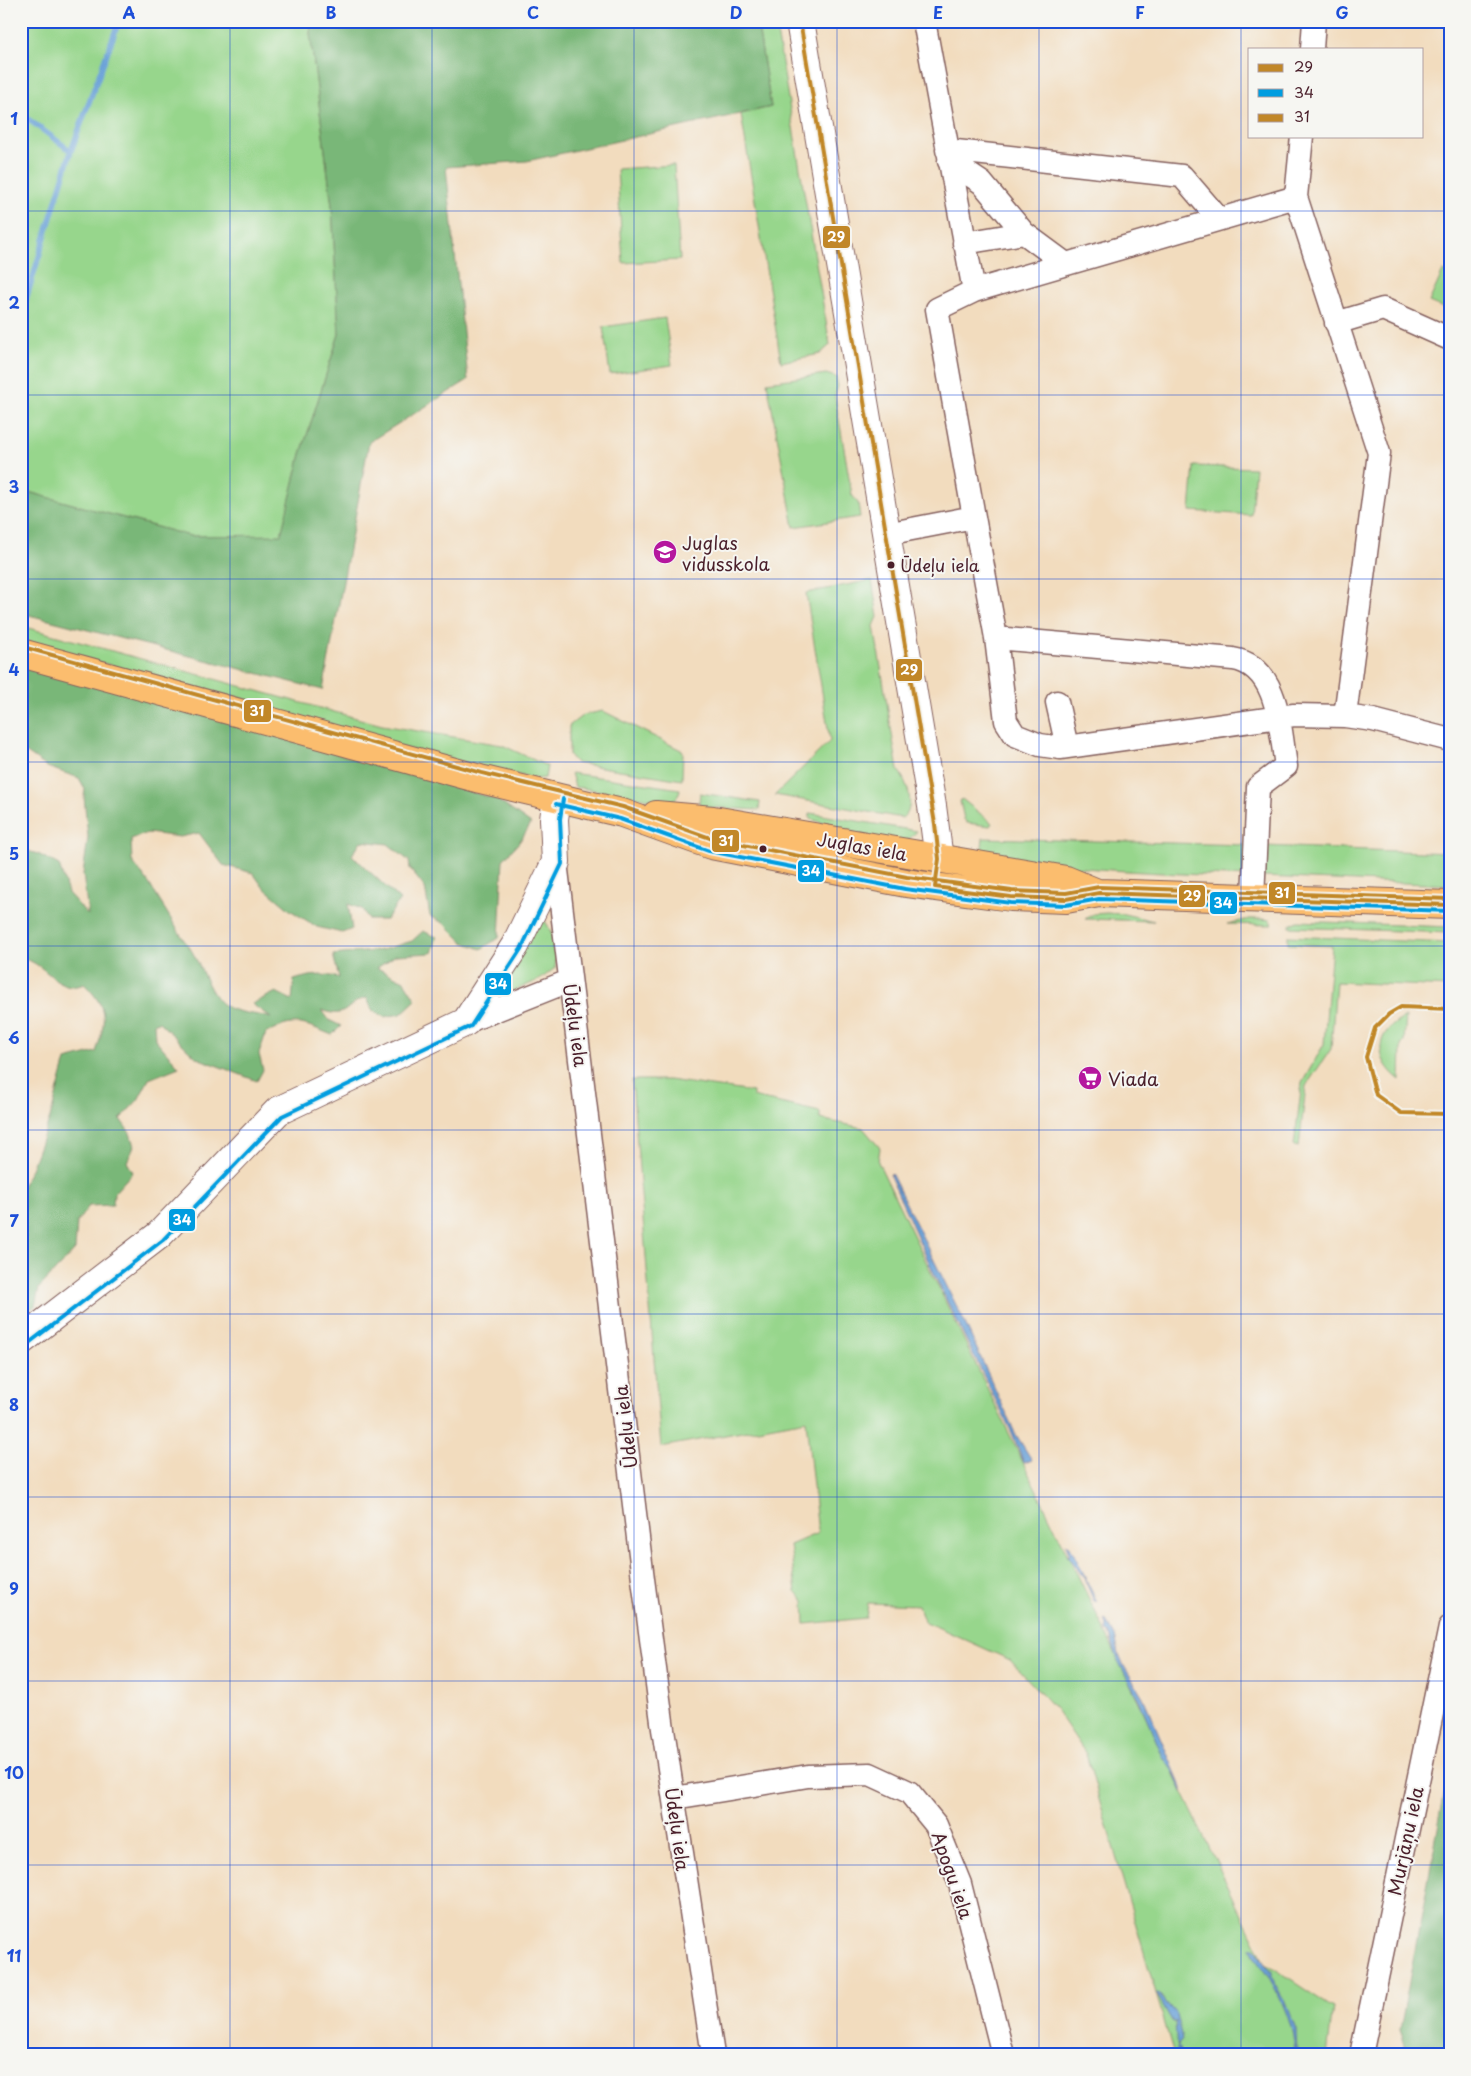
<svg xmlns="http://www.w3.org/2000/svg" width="1471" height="2076" font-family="'Playpen Sans',sans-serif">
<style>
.green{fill:#97d68c;stroke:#707a5c}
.forest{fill:#79b778;stroke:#626b52}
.water{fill:#6aa2d8;stroke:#5a6082}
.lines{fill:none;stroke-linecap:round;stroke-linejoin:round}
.stream{stroke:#6aa2d8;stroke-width:5.5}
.minor-casing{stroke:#85615e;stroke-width:25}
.tertiary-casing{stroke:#85615e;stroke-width:30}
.primary-casing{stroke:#85615e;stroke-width:30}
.minor{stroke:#fff;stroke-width:22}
.tertiary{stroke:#fff;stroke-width:28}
.primary{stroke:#fbbd6e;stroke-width:28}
.bus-1-casing{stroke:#f6f6f2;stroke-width:8}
.bus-2-casing{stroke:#f6f6f2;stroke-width:8}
.bus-3-casing{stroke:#f6f6f2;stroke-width:8}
.bus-1{stroke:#c18728;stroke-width:4}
.bus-2{stroke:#009de0;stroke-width:4}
.bus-3{stroke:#c18728;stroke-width:4}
.grid{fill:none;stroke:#1d4ed8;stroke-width:1;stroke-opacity:0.55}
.bus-dot{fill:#4a1f2b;stroke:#f6f6f2;stroke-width:2}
.labels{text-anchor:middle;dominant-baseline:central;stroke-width:4;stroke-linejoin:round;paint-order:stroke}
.bus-label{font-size:17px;fill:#4a1f2b;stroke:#f6f6f2;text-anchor:start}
.poi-label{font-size:18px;fill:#4a1f2b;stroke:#f6f6f2;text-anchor:start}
.street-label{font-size:18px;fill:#4a1f2b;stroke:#f6f6f2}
.line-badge{stroke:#f6f6f2;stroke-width:2}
.badge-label{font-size:14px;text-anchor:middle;font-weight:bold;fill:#fff}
.neatline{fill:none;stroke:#1d4ed8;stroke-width:2}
.grid-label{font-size:16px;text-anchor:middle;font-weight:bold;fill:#1d4ed8}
</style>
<rect width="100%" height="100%" fill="#f6f6f2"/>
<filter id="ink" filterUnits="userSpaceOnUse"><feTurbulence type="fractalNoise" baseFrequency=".02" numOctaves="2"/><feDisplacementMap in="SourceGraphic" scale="10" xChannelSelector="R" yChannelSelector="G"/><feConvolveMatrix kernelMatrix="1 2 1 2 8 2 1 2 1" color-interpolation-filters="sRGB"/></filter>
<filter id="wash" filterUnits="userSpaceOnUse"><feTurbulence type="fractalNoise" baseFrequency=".0096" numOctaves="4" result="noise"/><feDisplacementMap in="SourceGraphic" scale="20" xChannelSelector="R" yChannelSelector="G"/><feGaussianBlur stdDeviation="1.12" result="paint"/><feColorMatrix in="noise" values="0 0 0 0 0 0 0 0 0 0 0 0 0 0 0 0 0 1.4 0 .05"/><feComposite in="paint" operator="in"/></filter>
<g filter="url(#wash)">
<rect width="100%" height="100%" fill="#f2dcbe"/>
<!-- green -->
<path class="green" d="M21,21H312L310,33L332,206L339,334L301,454L281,536H190L21,490Z
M757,21H775L830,345L820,354L781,362L741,114L771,107Z
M674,165L680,260L623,263L617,169Z
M1443,271L1450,274V311L1429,302Z
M665,318L672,365L610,374L603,327Z
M826,374L836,377L838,386L835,396L852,495L858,503L860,517L794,527L767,382Z
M1194,466L1255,468L1251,515L1190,511Z
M872,580L878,617L874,626L898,770C907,782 917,807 902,818L775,795L830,741L806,593Z
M21,626L382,725L502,745L547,766L545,778L536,779L404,748L21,640Z
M603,711L683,751L682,780L576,763L569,755V726L583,715Z
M571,773L680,789C679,797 675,800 668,802L575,787Z
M700,793L760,802L759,810L703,807L699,802Z
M962,799L992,823L990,826L967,823L964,819L960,801Z
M810,813L917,831C912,837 907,842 898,842C876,842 832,825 810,819Z
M983,838L1248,845L1249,877C1159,873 1070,870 981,856Z
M1264,846L1450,853V885L1263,877Z
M1107,913L1124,914L1154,921L1085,919L1093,914Z
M1250,919H1262L1270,920L1272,925L1227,924Z
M545,921C554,934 558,953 555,968L541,979L511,992L506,987L504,979L537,924Z
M1298,921L1450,927V933L1290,927V925Z
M1288,936L1450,943V987L1336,982L1331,1049L1306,1086L1299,1147L1294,1146L1302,1083L1324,1044L1332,946L1288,944Z
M1406,1017L1404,1041L1401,1046L1400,1080C1373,1059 1374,1032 1406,1017Z
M632,1080H669L753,1092V1097L820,1112V1119L863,1128L880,1148L878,1162L1265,1963L1333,2008L1327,2055H1174L1086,1754L1057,1711L1010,1660L924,1621L918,1605L868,1603L866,1618L805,1624L804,1601L796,1592L790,1545L818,1533L806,1420L661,1447Z"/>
<!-- forest -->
<path class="forest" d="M312,21H757L771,107L527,161L446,167L468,380L369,442L323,690L21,613V490L190,536L281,535L301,454L339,334L332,206L310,33Z
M21,662L496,799L531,824L520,841L503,860L499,938L481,949L463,942L445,924L430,916L425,888L410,869L409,861L388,844L361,841L352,855L400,900L386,920H369L362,909L348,904L352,929L342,933L317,927L290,910L263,887L253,873L223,865L199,833L180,837L148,833L131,839L132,861L148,882L184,940C199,956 208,996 225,1006C239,1014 256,1013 271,1018L252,1004L276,992L292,1000L294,980C310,975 323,973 339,978L333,955L382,950L412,941L423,931L437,937L432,953L396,955L377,968L404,981L416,1000L401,1014L384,1017L372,1010L367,998C346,1001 349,1021 322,1010L329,1020L341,1026L332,1035C302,1023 296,1018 266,1033L259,1054L263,1070L257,1081L197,1058L159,1022L154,1023L155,1039L179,1067L149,1079L138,1100L120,1119L130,1133L134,1146L127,1162L133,1172L114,1193L113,1205L89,1206L77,1222L75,1250L39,1288L35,1306L21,1316V1188L31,1169L50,1118L66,1060L96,1052C106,1021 109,1008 84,984C81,985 76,987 73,986C53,986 42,960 21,959V849L38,854L59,865L68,893L88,915L83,874L88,837L84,797L85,789L79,778L47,767L21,749Z
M1450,1764V2055H1409L1400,2030Z"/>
<!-- water -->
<path class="water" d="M891,1173L965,1323L1015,1433L1032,1460L1024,1463L1012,1433L940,1287L890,1176Z
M1066,1544H1069L1097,1602L1094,1601L1084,1578L1067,1554L1070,1555Z
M1104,1620L1107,1621L1115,1636L1119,1654L1124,1666L1143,1697L1182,1788V1792L1174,1773L1163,1757L1139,1700L1118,1661L1109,1632L1106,1631L1107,1625Z
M1251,1948H1255L1271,1972V1976L1284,1999L1296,2029L1297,2055H1295C1295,2027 1281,1998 1267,1974C1261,1965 1254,1958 1251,1948Z
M1156,1993L1159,1994L1176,2014L1182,2040L1178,2045L1181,2055H1177V2053L1175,2021H1172Z"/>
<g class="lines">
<!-- stream -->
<path class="stream" d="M21,114L71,151
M21,316L71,151L119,21"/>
</g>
</g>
<g filter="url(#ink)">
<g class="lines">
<!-- minor casing -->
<g class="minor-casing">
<path id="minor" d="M1312,49L1314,21
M1302,136L1296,197L1379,453L1345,716
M947,150L1182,176L1219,219
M949,161L982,183L1024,233
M964,243L1024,233L1066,264
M974,291L1296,197
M1336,323L1383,309L1450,339
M974,517L996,638L1006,721L1015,735L1040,745L1060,748L1294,715L1345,716L1373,720L1450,740
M886,534L974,517L937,309L974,291L924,21
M996,638L1233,659C1279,666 1280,730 1286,766L1258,787L1253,898
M1057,702L1067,747
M556,862L643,1579L663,1729L713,2055
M466,1022L569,981
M674,1798L808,1776L870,1774L909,1792L936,1825L960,1884L1003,2055
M1361,2055L1450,1627"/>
</g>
<!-- tertiary casing -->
<g class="tertiary-casing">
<path id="tertiary" d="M800,21L932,806L939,859
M21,1341L159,1235L278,1111L466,1022L515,946L556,862L554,819L557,798"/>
</g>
<!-- primary casing -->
<g class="primary-casing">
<path id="primary" d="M21,653L480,779L622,813L711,845L906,883L965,891L1011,897L1066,899L1099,893L1450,905
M656,815L713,820L1066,880L1095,892"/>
</g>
<!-- minor -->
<use href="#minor" class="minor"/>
<!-- tertiary -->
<use href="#tertiary" class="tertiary"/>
<!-- primary -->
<use href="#primary" class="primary"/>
<!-- bus-1 casing -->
<g class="bus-1-casing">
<path id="bus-1" d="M800,21L935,824L939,859L935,887
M935,887L1011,897L1066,899L1099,893L1450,905"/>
</g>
<!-- bus-2 casing -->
<g class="bus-2-casing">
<path id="bus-2" d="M556,804L620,819L709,851L905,889L1011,903L1066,905L1099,899L1450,911
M25,1346L163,1240L282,1116L471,1026L521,949L562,864L560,819L563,799"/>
</g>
<!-- bus-3 casing -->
<g class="bus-3-casing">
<path id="bus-3" d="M23,647L482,773L623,807L713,839L907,877L1012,891L1066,893L1099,887L1450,899
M1450,1009L1401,1007L1389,1014L1375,1028L1366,1057L1376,1095L1401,1113L1450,1114"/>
</g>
<!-- bus-1 -->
<use href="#bus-1" class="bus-1"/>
<!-- bus-2 -->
<use href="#bus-2" class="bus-2"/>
<!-- bus-3 -->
<use href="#bus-3" class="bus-3"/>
</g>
</g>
<!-- grid -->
<path class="grid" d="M230,21V2055M432,21V2055M634,21V2055M837,21V2055M1039,21V2055M1241,21V2055M21,211H1450M21,395H1450M21,579H1450M21,762H1450M21,946H1450M21,1130H1450M21,1314H1450M21,1497H1450M21,1681H1450M21,1865H1450"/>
<!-- icons -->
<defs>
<g id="school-disc" transform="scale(1.25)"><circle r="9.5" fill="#b5179e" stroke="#f6f6f2"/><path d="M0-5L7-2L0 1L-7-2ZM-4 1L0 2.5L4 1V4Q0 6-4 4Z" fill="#fff"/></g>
<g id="supermarket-disc" transform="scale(1.25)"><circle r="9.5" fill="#b5179e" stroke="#f6f6f2"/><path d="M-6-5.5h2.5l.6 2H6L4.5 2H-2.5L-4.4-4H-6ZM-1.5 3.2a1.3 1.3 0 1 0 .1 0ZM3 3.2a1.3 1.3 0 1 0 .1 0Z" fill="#fff"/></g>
</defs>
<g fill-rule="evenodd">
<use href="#school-disc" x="665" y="552"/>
<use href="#supermarket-disc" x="1090" y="1078"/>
</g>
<!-- markers -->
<g class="bus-dot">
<circle cx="891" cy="565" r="4.5"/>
<circle cx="763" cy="849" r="4.5"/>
</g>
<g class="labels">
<!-- bus labels -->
<g class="bus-label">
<text x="900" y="565">Ūdeļu iela</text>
</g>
<!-- poi labels -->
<g class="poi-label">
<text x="682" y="542">Juglas<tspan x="682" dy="21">vidusskola</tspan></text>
<text x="1108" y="1078">Viada</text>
</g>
<!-- street labels -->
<g class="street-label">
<text transform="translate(862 846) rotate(10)">Juglas iela</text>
<text transform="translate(576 1025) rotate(82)">Ūdeļu iela</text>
<text transform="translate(625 1427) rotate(-97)">Ūdeļu iela</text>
<text transform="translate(678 1829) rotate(82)">Ūdeļu iela</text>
<text transform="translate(1405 1841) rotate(-78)">Murjāņu iela</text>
<text transform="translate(953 1875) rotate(71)">Apogu iela</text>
</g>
</g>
<g class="line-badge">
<rect x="822" y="225" width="29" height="24" rx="5" fill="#c18728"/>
<rect x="895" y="658" width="28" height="24" rx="5" fill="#c18728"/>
<rect x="243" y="699" width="29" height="24" rx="5" fill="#c18728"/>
<rect x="711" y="829" width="29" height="24" rx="5" fill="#c18728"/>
<rect x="797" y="859" width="28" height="24" rx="5" fill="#009de0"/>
<rect x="1268" y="881" width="28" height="24" rx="5" fill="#c18728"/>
<rect x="1178" y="884" width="28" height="24" rx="5" fill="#c18728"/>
<rect x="1209" y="891" width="29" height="24" rx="5" fill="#009de0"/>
<rect x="484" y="972" width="28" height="24" rx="5" fill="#009de0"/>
<rect x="168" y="1208" width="28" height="24" rx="5" fill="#009de0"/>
</g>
<g class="badge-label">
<text x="836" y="242">29</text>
<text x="909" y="675">29</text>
<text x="257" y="716">31</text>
<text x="726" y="846">31</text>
<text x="811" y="876">34</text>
<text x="1282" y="898">31</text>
<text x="1192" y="901">29</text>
<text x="1223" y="908">34</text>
<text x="498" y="989">34</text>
<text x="182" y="1225">34</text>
</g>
<!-- margin -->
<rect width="1471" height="2076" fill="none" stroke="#f6f6f2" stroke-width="55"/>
<!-- legend -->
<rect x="1248" y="48" width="175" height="90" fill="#f6f6f2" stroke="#b1a0a2"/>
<rect x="1258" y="64" width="25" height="8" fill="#c18728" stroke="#b1a0a2"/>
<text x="1294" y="72" font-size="15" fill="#4a1f2b">29</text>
<rect x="1258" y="89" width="25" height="8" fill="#009de0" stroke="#b1a0a2"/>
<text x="1294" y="98" font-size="15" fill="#4a1f2b">34</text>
<rect x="1258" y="114" width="25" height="8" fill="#c18728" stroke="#b1a0a2"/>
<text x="1294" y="122" font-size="15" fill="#4a1f2b">31</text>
<rect x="28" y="28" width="1416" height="2020" class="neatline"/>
<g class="grid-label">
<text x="129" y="19">A</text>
<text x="331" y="19">B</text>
<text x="533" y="19">C</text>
<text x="736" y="19">D</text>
<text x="938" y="19">E</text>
<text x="1140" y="19">F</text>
<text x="1342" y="19">G</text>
<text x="14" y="125">1</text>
<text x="14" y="309">2</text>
<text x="14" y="493">3</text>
<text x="14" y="676">4</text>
<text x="14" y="860">5</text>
<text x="14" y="1044">6</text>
<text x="14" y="1227">7</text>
<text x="14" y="1411">8</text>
<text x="14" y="1595">9</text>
<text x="14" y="1779">10</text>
<text x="14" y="1962">11</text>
</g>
</svg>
